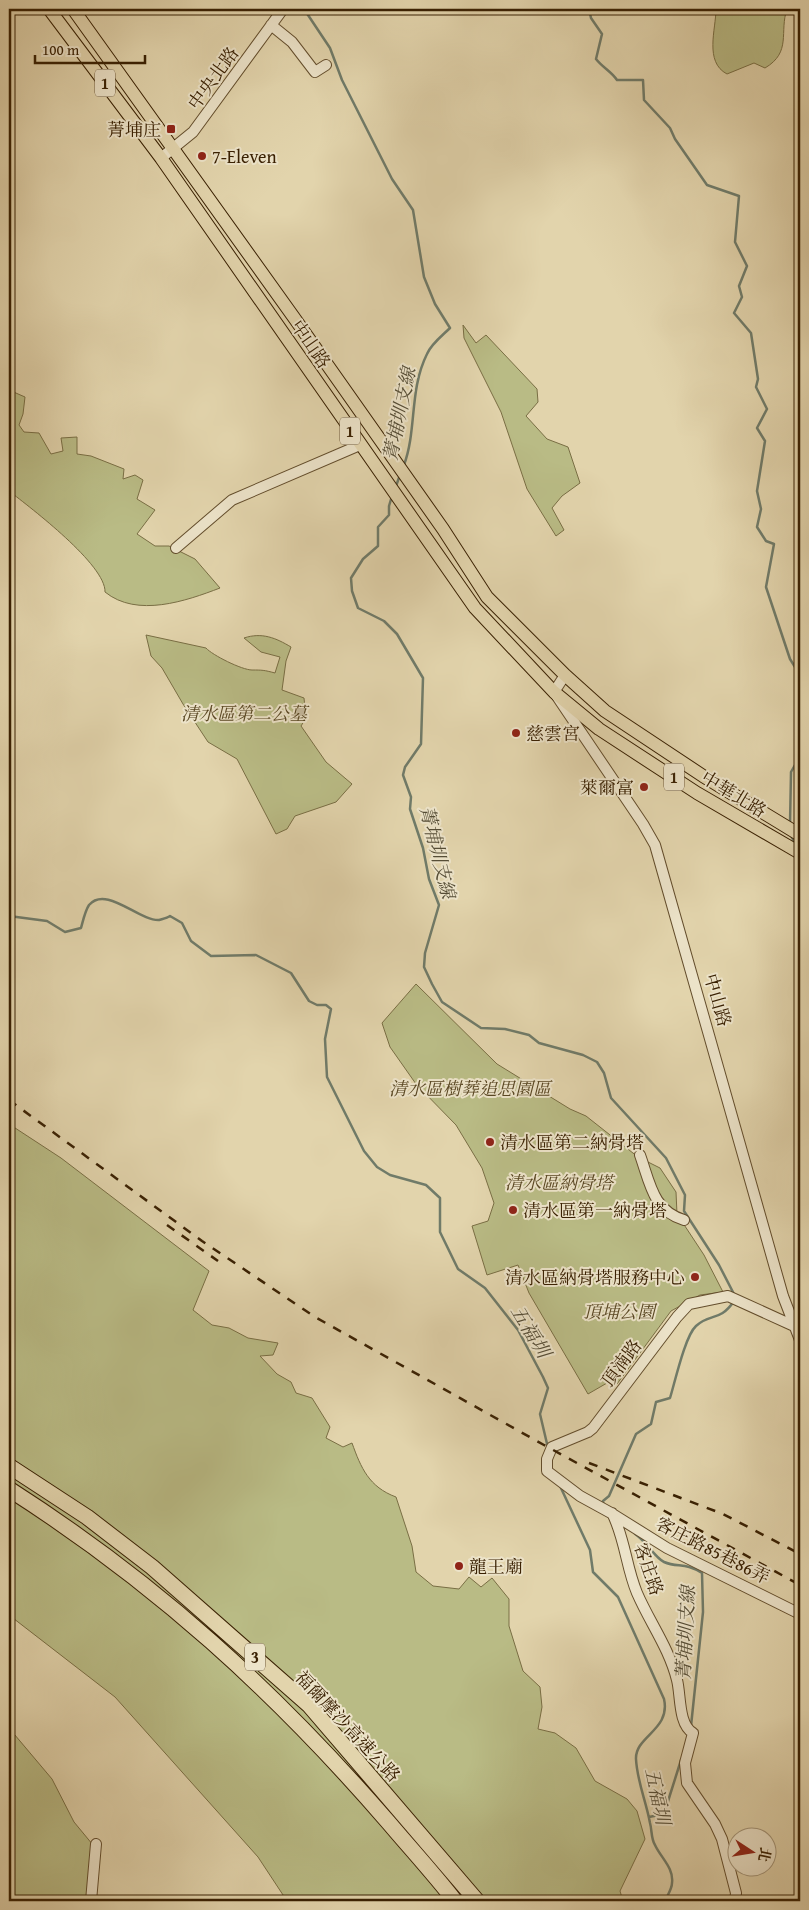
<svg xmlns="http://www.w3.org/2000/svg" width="809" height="1910" font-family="'Gentium Book Plus','Noto Serif TC',serif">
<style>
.green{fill:#b9bb85;stroke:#796e44}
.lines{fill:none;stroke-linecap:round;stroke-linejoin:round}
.stream{stroke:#707b69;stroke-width:2.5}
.minor-casing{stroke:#634d2c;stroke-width:12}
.major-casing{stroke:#392002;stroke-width:14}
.highway-casing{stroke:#392002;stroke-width:17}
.minor{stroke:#ece3c9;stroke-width:10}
.major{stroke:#e2d4ac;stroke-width:12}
.highway{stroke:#e2d4ac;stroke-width:15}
.rail{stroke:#392002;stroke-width:2.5;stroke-dasharray:9 9;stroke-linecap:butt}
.poi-dot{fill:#8f2418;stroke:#ece3c9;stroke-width:2}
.labels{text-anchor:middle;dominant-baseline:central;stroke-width:4;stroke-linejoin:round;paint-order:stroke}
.shield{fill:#ece3c9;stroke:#6f5a3e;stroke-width:1}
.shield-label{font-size:16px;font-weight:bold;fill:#392002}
.street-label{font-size:18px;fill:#392002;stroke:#ece3c9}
.poi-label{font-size:18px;fill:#392002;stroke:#ece3c9;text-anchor:start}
.park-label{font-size:18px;font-style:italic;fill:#594723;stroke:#ece3c9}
.water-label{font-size:19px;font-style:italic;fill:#554d36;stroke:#ece3c9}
</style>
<rect width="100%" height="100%" fill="#e2d4ac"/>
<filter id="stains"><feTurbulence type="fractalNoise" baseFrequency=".004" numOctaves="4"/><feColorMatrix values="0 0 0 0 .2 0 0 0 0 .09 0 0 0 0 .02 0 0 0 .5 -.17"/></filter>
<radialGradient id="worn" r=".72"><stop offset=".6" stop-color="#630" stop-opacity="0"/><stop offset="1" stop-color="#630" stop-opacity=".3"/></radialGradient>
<!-- green -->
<path class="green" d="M716,9H787C779,32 792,52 765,68L754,63L727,74C704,62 716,29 716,9Z
M463,325L476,343L486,335L537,389L538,402L526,416L547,439L568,447L580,483L562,496L552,508L564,530L556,536L527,489L501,412L464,338Z
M9,390L25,397L23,414L19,425L24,432L39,433L51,454L63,451L61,438L77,437V454L91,456L124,469L123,479L135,475L143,480L137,499L155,510L137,534L155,546H169L195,559L220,588C186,601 137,618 105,592C106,565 31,508 9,491Z
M146,635L206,648C212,655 242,670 252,670C262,670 264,670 275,673L280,657L261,652L244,638C262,632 276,638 291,647L286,661L282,690L304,698L306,718L301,726L326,762L352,784L336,802L295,816L287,829L276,834L237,759L208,742L183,704L162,668L151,656Z
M416,984L497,1064L570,1109L586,1116L638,1157L660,1168L676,1192L677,1214L704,1255L723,1292L700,1295L671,1311L617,1384L607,1383L588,1394L529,1293L518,1265L487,1275L472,1226L488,1221L494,1203L482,1168L456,1125L416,1084L390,1047L382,1023Z
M9,1124L61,1158L209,1271L193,1310L212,1325L229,1328L248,1338L278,1343L273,1355L260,1356L277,1374L291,1382L296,1393L312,1398L330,1427L326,1438L343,1447L352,1443C361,1468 369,1487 396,1497L412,1546L416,1572L433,1586L459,1589L469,1577L481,1587L492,1578L509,1599V1626L523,1671L540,1687L542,1707L538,1729L555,1733L576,1748L595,1781L627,1799L637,1811L645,1839L620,1891L623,1901H287L258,1857L115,1697L9,1615Z
M9,1728L52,1779L74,1822L93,1845L87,1901H9Z"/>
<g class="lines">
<!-- stream -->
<path class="stream" d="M304,9L330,48L342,80L392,179L413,210L424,277L435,304L450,328C443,335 431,344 427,354C409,390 417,430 404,465
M589,9L591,18L602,34L596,59C603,68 611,71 617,80H643L644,100L670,128L675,139L707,185L739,196L735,242L747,266L739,286L742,297L734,313L751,333L758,379L756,387L767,409L757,428L765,441L757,491L761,509L757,527L766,541L774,544L766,587L790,659L800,675
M396,486L400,475
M392,496L389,506V515L378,527V546L363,559L351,578L352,591L358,608L384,621L397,634L423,678L421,744L405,767L403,775L411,797L410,809L423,848L429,879L439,905L425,953L424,967L432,984L442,1002L481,1028L505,1029L529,1035L539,1043L583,1055L597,1062L604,1073L611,1098L666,1158L685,1195L684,1211L719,1265L735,1296
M790,824L791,772L799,758L800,747
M790,834L796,845
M9,916L47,921L65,932L81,928C83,921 85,911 89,905C106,885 139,921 159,920C162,919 167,918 170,916L182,923L191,941L211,956L256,955L291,973L309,1001L317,1005H326L331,1009L325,1039L327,1077L364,1151L377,1167L390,1175L426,1185L440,1198V1232L458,1269L485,1288L518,1330L543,1377L548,1388L540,1414L548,1448
M560,1486L590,1550L593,1572L618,1597L664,1699C671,1730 635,1736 636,1759C637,1781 646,1801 650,1823C652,1830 651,1839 655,1845C661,1858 674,1868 672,1883C672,1889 667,1896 665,1901
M604,1506L603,1501L609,1496L636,1434L651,1424L656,1402L670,1398C675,1382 685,1336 696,1326C710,1313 720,1322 734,1301
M635,1534C645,1540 655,1558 664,1562C678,1568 685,1562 702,1573L703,1612L691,1726
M649,1817L664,1814L681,1760"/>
<!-- minor casing -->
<g class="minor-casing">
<path id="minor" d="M349,9H350
M271,25L292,42L315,72L326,65
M161,158L193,132L283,9
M176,548L232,500L360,445
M565,675L554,692L643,824L655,845L783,1296L800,1340
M640,1155C650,1183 653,1211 684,1220
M794,1326L728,1296L689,1304L677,1317L593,1428L588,1432L552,1447L547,1459V1471L580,1496L611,1513L667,1548L800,1614
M612,1513C625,1538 626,1567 637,1593C650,1623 669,1648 677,1680C681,1695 678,1724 693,1733L685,1763L687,1783L715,1824L722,1839L736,1893L735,1901
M91,1901L96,1844"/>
</g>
<!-- major casing -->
<g class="major-casing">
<path id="major" d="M49,9L161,158L475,608L554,692L599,729L697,793L800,853
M73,9L295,319L443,529L487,597L565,675L605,711L703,776L800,835"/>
</g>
<!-- highway casing -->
<g class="highway-casing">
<path id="highway" d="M9,1466L87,1517L152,1567L309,1705L477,1901
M9,1489C156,1583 275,1691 389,1823C411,1849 434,1874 455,1901"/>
</g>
<!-- minor -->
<use href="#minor" class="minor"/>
<!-- major -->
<use href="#major" class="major"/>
<!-- highway -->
<use href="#highway" class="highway"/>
<!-- rail -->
<path class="rail" d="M9,1100L202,1241L315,1317L544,1445L800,1585
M167,1225L218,1261
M589,1463L723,1514L800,1554"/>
</g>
<!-- markers -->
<g class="poi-dot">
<rect x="166" y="124" width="10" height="10" rx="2.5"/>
<circle cx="202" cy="156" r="5"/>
<circle cx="516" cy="733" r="5"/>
<circle cx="644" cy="787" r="5"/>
<circle cx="490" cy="1142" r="5"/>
<circle cx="513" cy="1210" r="5"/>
<circle cx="695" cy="1277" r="5"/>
<circle cx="459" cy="1566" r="5"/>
</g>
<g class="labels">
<!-- shield labels -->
<g class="shield">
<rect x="95" y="69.5" width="20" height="27" rx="4"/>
<rect x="340" y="417.5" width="20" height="27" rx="4"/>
<rect x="664" y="763.5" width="20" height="27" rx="4"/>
<rect x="245" y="1643.5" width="20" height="27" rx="4"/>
</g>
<g class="shield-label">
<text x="105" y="83">1</text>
<text x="350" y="431">1</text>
<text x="674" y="777">1</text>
<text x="255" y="1657">3</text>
</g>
<!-- street labels -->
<g class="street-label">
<text transform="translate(213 78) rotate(-54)">中央北路</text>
<text transform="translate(311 344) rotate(55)">中山路</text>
<text transform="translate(734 794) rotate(31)">中華北路</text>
<text transform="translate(718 1000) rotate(74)">中山路</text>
<text transform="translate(621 1363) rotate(-53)">頂湳路</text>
<text transform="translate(713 1550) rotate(27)">客庄路85巷86弄</text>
<text transform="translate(649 1569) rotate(71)">客庄路</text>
<text transform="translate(348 1726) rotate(47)">福爾摩沙高速公路</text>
</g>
<!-- poi labels -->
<g class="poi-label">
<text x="161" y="129" text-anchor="end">菁埔庄</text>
<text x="212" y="156">7-Eleven</text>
<text x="526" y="733">慈雲宮</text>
<text x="634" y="787" text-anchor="end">萊爾富</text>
<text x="500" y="1142">清水區第二納骨塔</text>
<text x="523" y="1210">清水區第一納骨塔</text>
<text x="685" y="1277" text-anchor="end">清水區納骨塔服務中心</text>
<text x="469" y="1566">龍王廟</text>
</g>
<!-- park labels -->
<g class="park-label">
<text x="244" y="713">清水區第二公墓</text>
<text x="470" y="1088">清水區樹葬追思園區</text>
<text x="559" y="1182">清水區納骨塔</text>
<text x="619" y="1311">頂埔公園</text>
</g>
<!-- water labels -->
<g class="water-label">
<text transform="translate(399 414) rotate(-78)">菁埔圳支線</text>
<text transform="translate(438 852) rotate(76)">菁埔圳支線</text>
<text transform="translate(531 1331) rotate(59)">五福圳</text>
<text transform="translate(685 1633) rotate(-87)">菁埔圳支線</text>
<text transform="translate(658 1796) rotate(78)">五福圳</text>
</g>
</g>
<!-- margin -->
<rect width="809" height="1910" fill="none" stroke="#e2d4ac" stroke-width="30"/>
<rect x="10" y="10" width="789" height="1890" fill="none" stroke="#392002" stroke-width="2.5"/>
<rect x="15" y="15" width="779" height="1880" fill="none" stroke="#392002"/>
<!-- north arrow -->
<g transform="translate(752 1852) rotate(102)"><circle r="24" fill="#ece3c9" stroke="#a49579"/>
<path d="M0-4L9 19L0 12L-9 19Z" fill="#8f2418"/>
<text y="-8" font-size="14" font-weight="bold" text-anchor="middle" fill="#392002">北</text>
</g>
<!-- scale -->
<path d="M35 55v8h110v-8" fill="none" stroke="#392002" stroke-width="2.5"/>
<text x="42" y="55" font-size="15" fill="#392002" stroke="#ece3c9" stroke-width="4" paint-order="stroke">100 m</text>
<rect width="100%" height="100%" filter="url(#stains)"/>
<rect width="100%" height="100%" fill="url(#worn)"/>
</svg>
